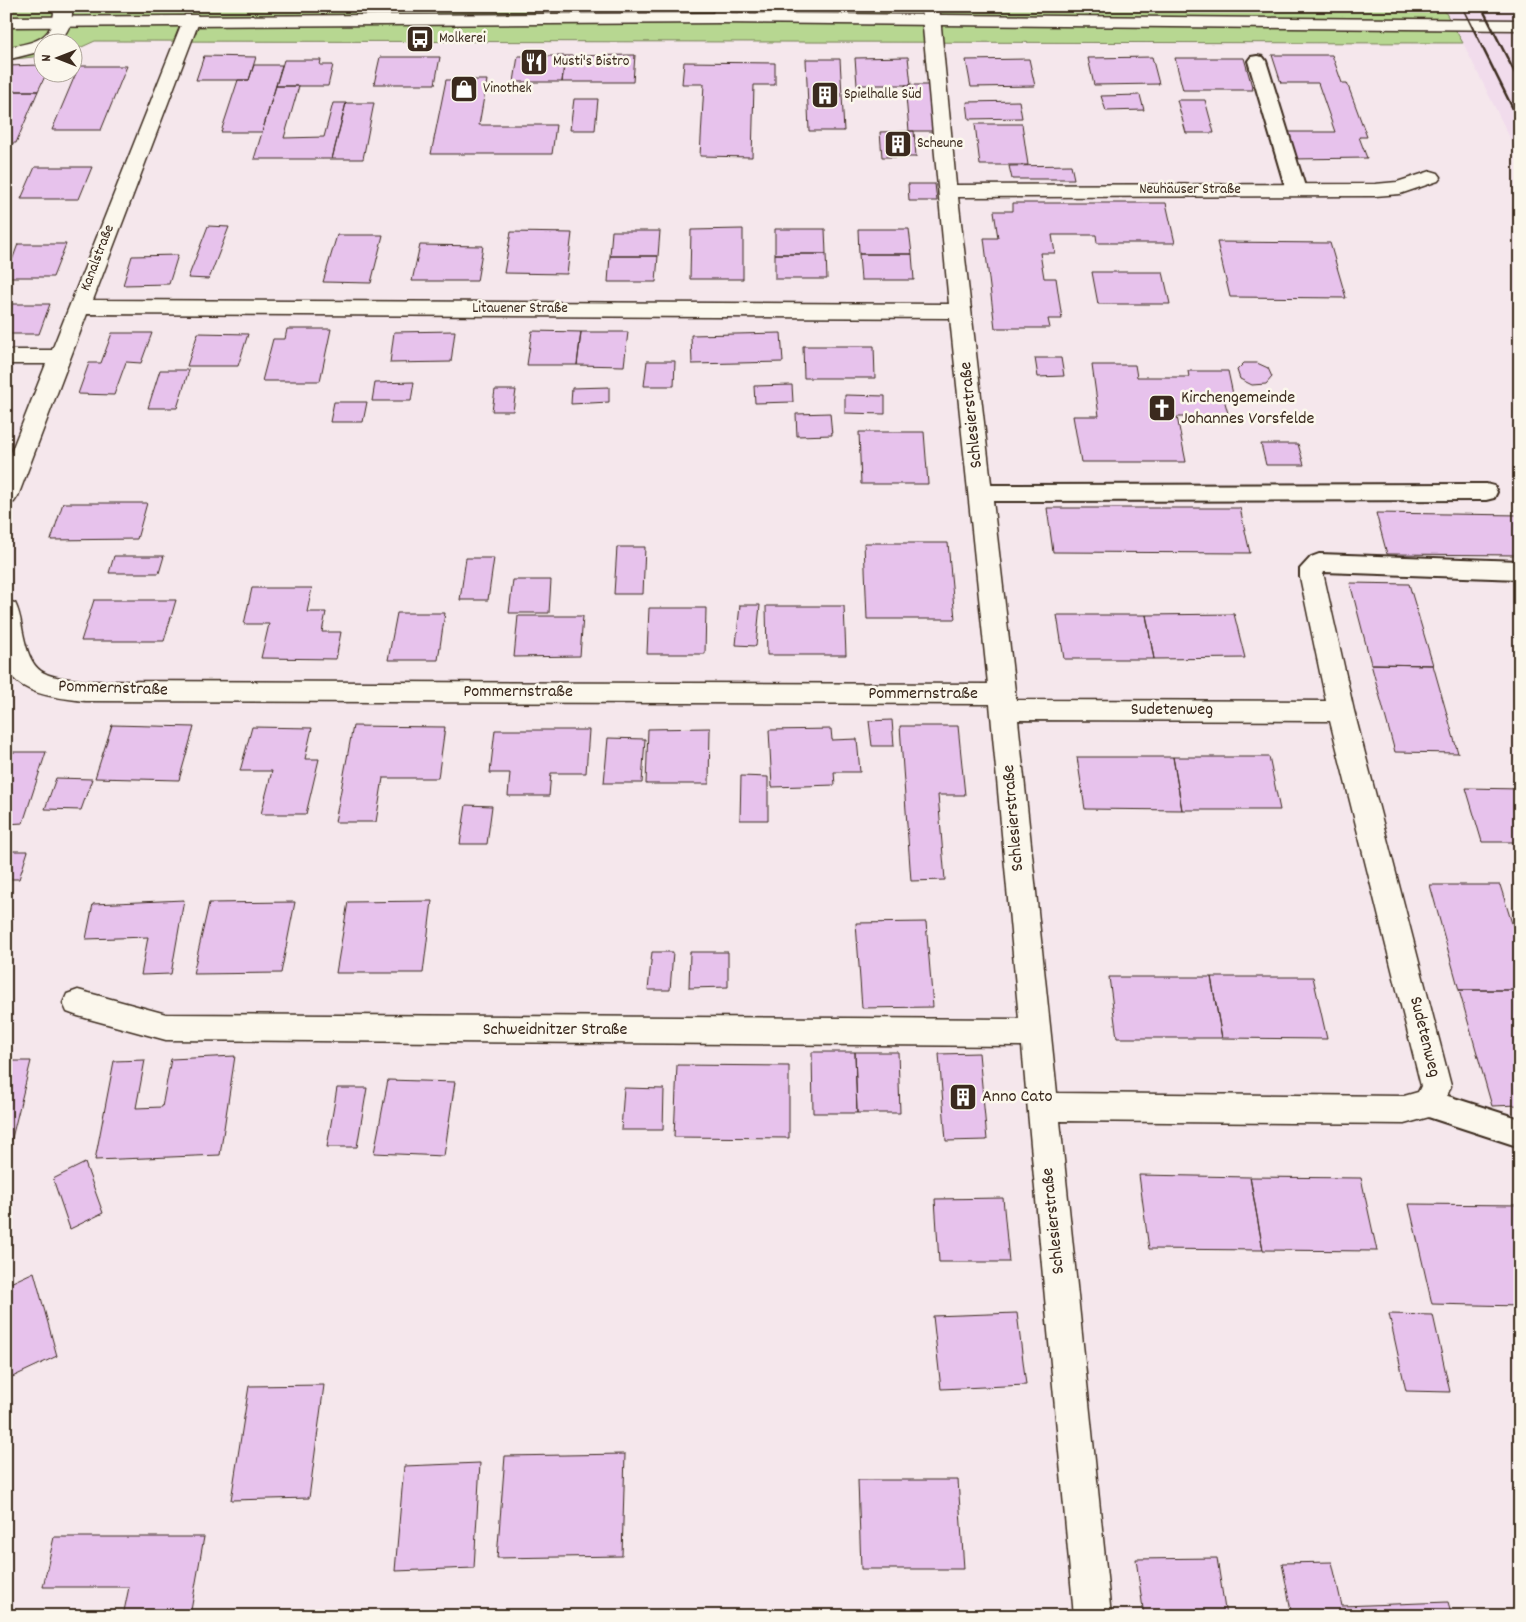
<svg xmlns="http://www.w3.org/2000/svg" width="1526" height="1622" font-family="Dekko,sans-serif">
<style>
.built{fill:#f1dcec}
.green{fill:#b7d791;stroke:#798058}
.building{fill:#e7c2ec;stroke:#3b2a1e}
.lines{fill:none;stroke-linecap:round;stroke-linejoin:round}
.service-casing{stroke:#3b2a1e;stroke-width:4}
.minor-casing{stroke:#3b2a1e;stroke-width:3}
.secondary-casing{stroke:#3b2a1e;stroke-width:3}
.service{fill:#fbf7ec;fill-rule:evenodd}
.minor{fill:#fbf7ec;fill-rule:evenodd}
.secondary{fill:#fbf7ec;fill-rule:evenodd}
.rail{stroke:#3b2a1e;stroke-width:2.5}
.labels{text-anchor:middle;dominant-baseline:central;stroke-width:5;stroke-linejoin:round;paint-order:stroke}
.far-poi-label{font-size:15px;fill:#3b2a1e;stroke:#fbf7ec;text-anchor:start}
.far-street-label{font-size:15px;fill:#3b2a1e;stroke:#fbf7ec}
.poi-label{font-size:18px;fill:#3b2a1e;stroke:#fbf7ec;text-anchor:start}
.street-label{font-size:18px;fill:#3b2a1e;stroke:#fbf7ec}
</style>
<rect width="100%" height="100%" fill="#f5e7ec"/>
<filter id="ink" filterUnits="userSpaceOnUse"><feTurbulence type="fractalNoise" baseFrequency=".02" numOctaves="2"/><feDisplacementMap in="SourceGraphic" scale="10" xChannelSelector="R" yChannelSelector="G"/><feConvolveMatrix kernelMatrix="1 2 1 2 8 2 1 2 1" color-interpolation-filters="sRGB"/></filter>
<g filter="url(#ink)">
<!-- built -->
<path class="built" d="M504,6H964L872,10Z
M1071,6H1520V158L1463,43L1443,8Z"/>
<!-- green -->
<path class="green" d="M6,6H504L872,10L964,6L1443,8L1463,43L95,41L73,51L72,42H42V56L6,60Z"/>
<!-- building -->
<path class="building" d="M635,55L633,82H562L565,56Z
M1272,55H1332L1342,83H1347L1367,137H1359L1367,158L1292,159L1283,132H1335L1318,83H1281Z
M204,56L256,57L249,80H196Z
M518,56H565L562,82H514Z
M380,57H440L435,84H374Z
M908,57L911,85H857L855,58Z
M1152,57L1159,84L1094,85L1088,58Z
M1175,58H1244L1253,90H1183Z
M806,59H840L844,131H809Z
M1029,59L1035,86L971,87L966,60Z
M284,60H321L320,65H333L328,86H276Z
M684,62L775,63V85H754L752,157L700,156L704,84H682Z
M42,65V72H47L38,91H6V66Z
M254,65H282L262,132H221L238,80H249Z
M79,66H127L101,130H52Z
M446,80H487L479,125H556L552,154H431Z
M905,85H928L934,131H909Z
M276,86H299L284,138L324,137L333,103H346L332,159H254Z
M13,91H38L16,143H6V106Z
M1140,95L1144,110L1106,111L1101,96Z
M574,99H598L595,130H570Z
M1177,100H1205L1214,133H1186Z
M1019,101L1022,118L969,119L967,102Z
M346,103H374L363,159H332Z
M975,124H1022L1028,165H980Z
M914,131L916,157H882L880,132Z
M1071,165L1074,179H1012L1009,166Z
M35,167H92L79,199H21Z
M908,184H935L937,201H909Z
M1013,203H1166L1175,243H1097L1096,235H1052L1055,253H1040L1044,278H1056L1062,319H1048L1050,328H995L984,238H998L994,211H1013Z
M208,226L229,227L209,279L188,278Z
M743,229V279H690L691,230Z
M775,229H825L826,254H775Z
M858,229H909L912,254H859Z
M612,231H660L658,256H610Z
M511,232L572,233L567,274L504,273Z
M337,235H383L371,283L323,282Z
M1217,242L1330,243L1346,298L1230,297Z
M18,244H66L53,277H6Z
M420,245L483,246L477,281H412Z
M775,254H826L827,279H775Z
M859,254H912L914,280H861Z
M178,255L169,284L123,285L132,256Z
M610,256H658L656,282H608Z
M1092,272H1163L1170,304H1098Z
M6,304H50L39,334H6Z
M287,329H331L320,381H262L273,339H285Z
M455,331L451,362L390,363L394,332Z
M532,331L581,332L577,365H527Z
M581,332H628L624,366L577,365Z
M112,333H152L141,363L126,362L114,395L78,394L89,363H101Z
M198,333L248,334L238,366H187Z
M781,333L783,362L692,364L691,335Z
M803,346H874L875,378H804Z
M1035,358H1061L1064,376L1038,377Z
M647,361H675L674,386H644Z
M1244,363H1257L1268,368L1272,377L1266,384L1252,385L1240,379L1237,370Z
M1092,365H1135L1137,377H1189L1188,371H1228L1234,399H1224L1229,417H1177L1186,462H1081L1073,416H1099Z
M160,370H189L177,408H148Z
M414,382L411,401H372L375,383Z
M792,385L793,402L755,403L754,386Z
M609,387V402L571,404L572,388Z
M495,390H516L513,411H492Z
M845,395L885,396V414L845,413Z
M334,402H367L363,422H330Z
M830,413L832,435L797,436L796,414Z
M859,432H924L928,484H861Z
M1261,444H1298L1304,465H1266Z
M63,503H147L137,539L51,540Z
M1047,508H1240L1250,553L1053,552Z
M1376,513L1520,515V555L1387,554Z
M864,543H948L955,619H867Z
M617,547H645L643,594H614Z
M114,556H164L159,573H109Z
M466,558H494L488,600H460Z
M513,580H551L549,613H509Z
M1350,583L1409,584L1433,665L1371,664Z
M252,588H312L307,612H326L322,632H341L336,659L261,658L269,624H244Z
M94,600H176L164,641H81Z
M740,605H760L756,646L736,645Z
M766,606H844L846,655H767Z
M649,608H706L705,654H647Z
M397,613H445L438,660H388Z
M1234,614L1245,658L1154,659L1146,615Z
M1057,615H1146L1154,659H1064Z
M518,616H583L580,656L514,657Z
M1371,664L1433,665L1458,753L1395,752Z
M892,720L894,746H872L869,721Z
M112,725L194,727L179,780L95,778Z
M353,726L445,727L438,778H383L376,822H335Z
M900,726H958L965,795H938L945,880L911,881Z
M252,727L312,728L305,759H319L306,814H261L272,771H240Z
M710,728L709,784H646L648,729Z
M831,729L832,740L857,739L860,772H834L835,785L772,787L769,730Z
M495,730H589L586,773H551L549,796H508L510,773H490Z
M608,738L645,739L642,783H604Z
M6,752H46L23,823L6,824Z
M1077,757H1173L1182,810L1085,809Z
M1173,757H1269L1280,810H1182Z
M741,776L768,777V820H740Z
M56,778L92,779L81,810L45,809Z
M1466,788L1520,789V842H1482Z
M466,805L492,806L487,844H460Z
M6,851H28L19,879H6Z
M1430,885H1500L1520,949V990H1459Z
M184,900L171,974L141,975L148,937L86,939L93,904Z
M432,901L423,973H336L348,902Z
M295,902L281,973L193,974L209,903Z
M926,922L933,1007L862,1008L856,923Z
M652,952H673L670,990H648Z
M690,952H728V987L689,988Z
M1109,977H1211L1222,1038H1117Z
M1211,977H1313L1327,1039L1222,1038Z
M1459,990H1520V1105L1492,1106Z
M812,1052H855L857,1113H813Z
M855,1052H898L900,1113H857Z
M979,1053L987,1140L946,1141L939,1054Z
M235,1056L220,1155L95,1160L114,1061L145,1060L136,1108L162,1107L171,1059Z
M6,1061H31L11,1142H6Z
M677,1065L789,1066V1138L674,1137Z
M388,1080L455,1082L444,1156L374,1153Z
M337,1088H367L357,1147H327Z
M624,1088L664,1089L663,1130H621Z
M85,1163L103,1213L70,1229L53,1179Z
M1139,1175L1250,1177L1263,1250L1149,1249Z
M1250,1177L1361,1178L1377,1251L1263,1250Z
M1003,1198L1009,1262H939L935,1199Z
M1409,1204L1520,1205V1306L1432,1304Z
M34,1272L57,1356L6,1380V1285Z
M1017,1313L1026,1385L941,1389L933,1316Z
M1389,1314L1433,1315L1450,1392L1406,1391Z
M324,1385L309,1498L231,1500L249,1386Z
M625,1454L622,1556L497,1558L505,1456Z
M480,1463L474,1568L395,1571L404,1466Z
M858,1480H958L964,1569H861Z
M54,1537H204L190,1616H123L129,1587H43Z
M1217,1558L1226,1616H1144L1136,1559Z
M1332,1562L1342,1606L1448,1602L1452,1616H1292L1282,1563Z"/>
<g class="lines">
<!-- service casing -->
<g class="service-casing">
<path id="service" d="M715,6H733L727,22H715L712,18Z
M1257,56L1263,57L1266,61L1306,190L1303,194H1289L1286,190L1248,61L1251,57Z
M1486,484L1494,486L1497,492L1494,498L1486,500L981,501L973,499L970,493L973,487L981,485Z
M1319,554L1520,561V579L1324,572L1320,583L1312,586L1304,583L1300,577V569L1311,557Z
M1429,1090L1520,1119V1147L1419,1114L1414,1104L1419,1094Z"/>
</g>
<!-- minor casing -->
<g class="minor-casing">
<path id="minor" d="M54,6H72C73,21 69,32 58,42H42V51L6,60V48C34,42 55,41 54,6Z
M921,6H939L956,185L1375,184L1397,182L1431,171L1438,173L1441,177L1438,181L1400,194L1375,196L958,197L1016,700L1326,701L1300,577L1303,571L1312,568L1321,571L1324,577L1354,711L1451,1086L1440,1114L1404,1124L1060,1121L1111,1616H1074L1022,1046L166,1040L78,1016L67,1012L63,1003L67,994L78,990L166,1014L1019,1019L990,704L85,701C59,698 13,695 6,663C3,645 6,619 6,601L15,603C20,613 21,623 23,633C32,677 44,676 85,681L988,684L950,318L87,314L18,496L14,502L6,504V465L46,364H6V350H52L185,15H197L200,19L93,300L949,304ZM1018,720L1330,721L1421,1086L1418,1092L1404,1096L1057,1093Z"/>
</g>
<!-- secondary casing -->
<g class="secondary-casing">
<path id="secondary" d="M721,13L1520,20V30L721,23L6,27V17Z"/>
</g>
<!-- service -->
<use href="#service" class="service"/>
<!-- minor -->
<use href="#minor" class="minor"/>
<!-- secondary -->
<use href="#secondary" class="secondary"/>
<!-- rail -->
<path class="rail" d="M1462,6L1520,123
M1481,6L1520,83
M1512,6L1520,22"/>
</g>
</g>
<!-- icons -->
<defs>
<g id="bus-square" transform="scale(1.4375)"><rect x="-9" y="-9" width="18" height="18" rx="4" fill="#3b2a1e" stroke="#fbf7ec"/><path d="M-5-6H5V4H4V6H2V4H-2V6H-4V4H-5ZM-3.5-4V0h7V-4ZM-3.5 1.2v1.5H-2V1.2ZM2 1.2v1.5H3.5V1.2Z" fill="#fff"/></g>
<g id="restaurant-square" transform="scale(1.4375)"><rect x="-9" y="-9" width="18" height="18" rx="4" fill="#3b2a1e" stroke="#fbf7ec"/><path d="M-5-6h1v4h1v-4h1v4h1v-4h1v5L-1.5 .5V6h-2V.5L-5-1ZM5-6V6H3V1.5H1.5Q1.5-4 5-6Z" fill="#fff"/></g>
<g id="shop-square" transform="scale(1.4375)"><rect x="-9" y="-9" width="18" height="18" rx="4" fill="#3b2a1e" stroke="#fbf7ec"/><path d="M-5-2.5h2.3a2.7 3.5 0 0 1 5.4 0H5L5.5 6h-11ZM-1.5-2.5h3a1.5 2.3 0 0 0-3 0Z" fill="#fff"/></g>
<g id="building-square" transform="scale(1.4375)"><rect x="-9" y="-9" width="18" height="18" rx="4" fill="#3b2a1e" stroke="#fbf7ec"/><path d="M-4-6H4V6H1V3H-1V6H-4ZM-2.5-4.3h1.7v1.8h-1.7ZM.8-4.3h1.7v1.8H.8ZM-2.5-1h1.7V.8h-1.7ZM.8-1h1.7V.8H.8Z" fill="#fff"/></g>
<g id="church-square" transform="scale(1.4375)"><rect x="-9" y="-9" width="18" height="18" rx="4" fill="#3b2a1e" stroke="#fbf7ec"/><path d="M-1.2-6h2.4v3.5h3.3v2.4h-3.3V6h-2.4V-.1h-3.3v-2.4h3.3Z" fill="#fff"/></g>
</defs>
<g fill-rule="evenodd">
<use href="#bus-square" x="420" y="39"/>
<use href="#restaurant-square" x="534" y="62"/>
<use href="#shop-square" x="464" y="89"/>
<use href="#building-square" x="825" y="95"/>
<use href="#building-square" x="898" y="144"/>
<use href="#church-square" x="1162" y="408"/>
<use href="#building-square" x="963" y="1097"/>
</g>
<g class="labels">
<!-- far-poi labels -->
<g class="far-poi-label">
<text x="439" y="39">Molkerei</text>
<text x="553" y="62">Musti's Bistro</text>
<text x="483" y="89">Vinothek</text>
<text x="844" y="95">Spielhalle Süd</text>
<text x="917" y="144">Scheune</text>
</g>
<!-- far-street labels -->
<g class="far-street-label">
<text x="1190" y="190">Neuhäuser Straße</text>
<text transform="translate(98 258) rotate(-69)">Kanalstraße</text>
<text x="520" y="309">Litauener Straße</text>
</g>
<!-- poi labels -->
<g class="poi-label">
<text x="1181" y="398">Kirchengemeinde<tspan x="1181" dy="21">Johannes Vorsfelde</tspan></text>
<text x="982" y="1097">Anno Cato</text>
</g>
<!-- street labels -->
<g class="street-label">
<text transform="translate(972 415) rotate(-96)">Schlesierstraße</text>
<text transform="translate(113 689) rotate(2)">Pommernstraße</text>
<text x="518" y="692">Pommernstraße</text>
<text x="923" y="694">Pommernstraße</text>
<text x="1172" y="710">Sudetenweg</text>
<text transform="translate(1014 818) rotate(-95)">Schlesierstraße</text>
<text x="555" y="1030">Schweidnitzer Straße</text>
<text transform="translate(1424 1037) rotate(76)">Sudetenweg</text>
<text transform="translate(1054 1221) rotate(-96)">Schlesierstraße</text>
</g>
</g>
<!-- margin -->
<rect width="1526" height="1622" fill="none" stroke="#fbf7ec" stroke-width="25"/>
<rect x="12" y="12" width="1501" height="1597" fill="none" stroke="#3b2a1e" stroke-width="2" filter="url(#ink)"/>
<!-- north arrow -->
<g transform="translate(58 58) rotate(270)"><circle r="24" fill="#fbf7ec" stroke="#aea59a"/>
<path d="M0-4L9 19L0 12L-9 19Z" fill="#3b2a1e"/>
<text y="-8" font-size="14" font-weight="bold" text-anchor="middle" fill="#3b2a1e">N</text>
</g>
</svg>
